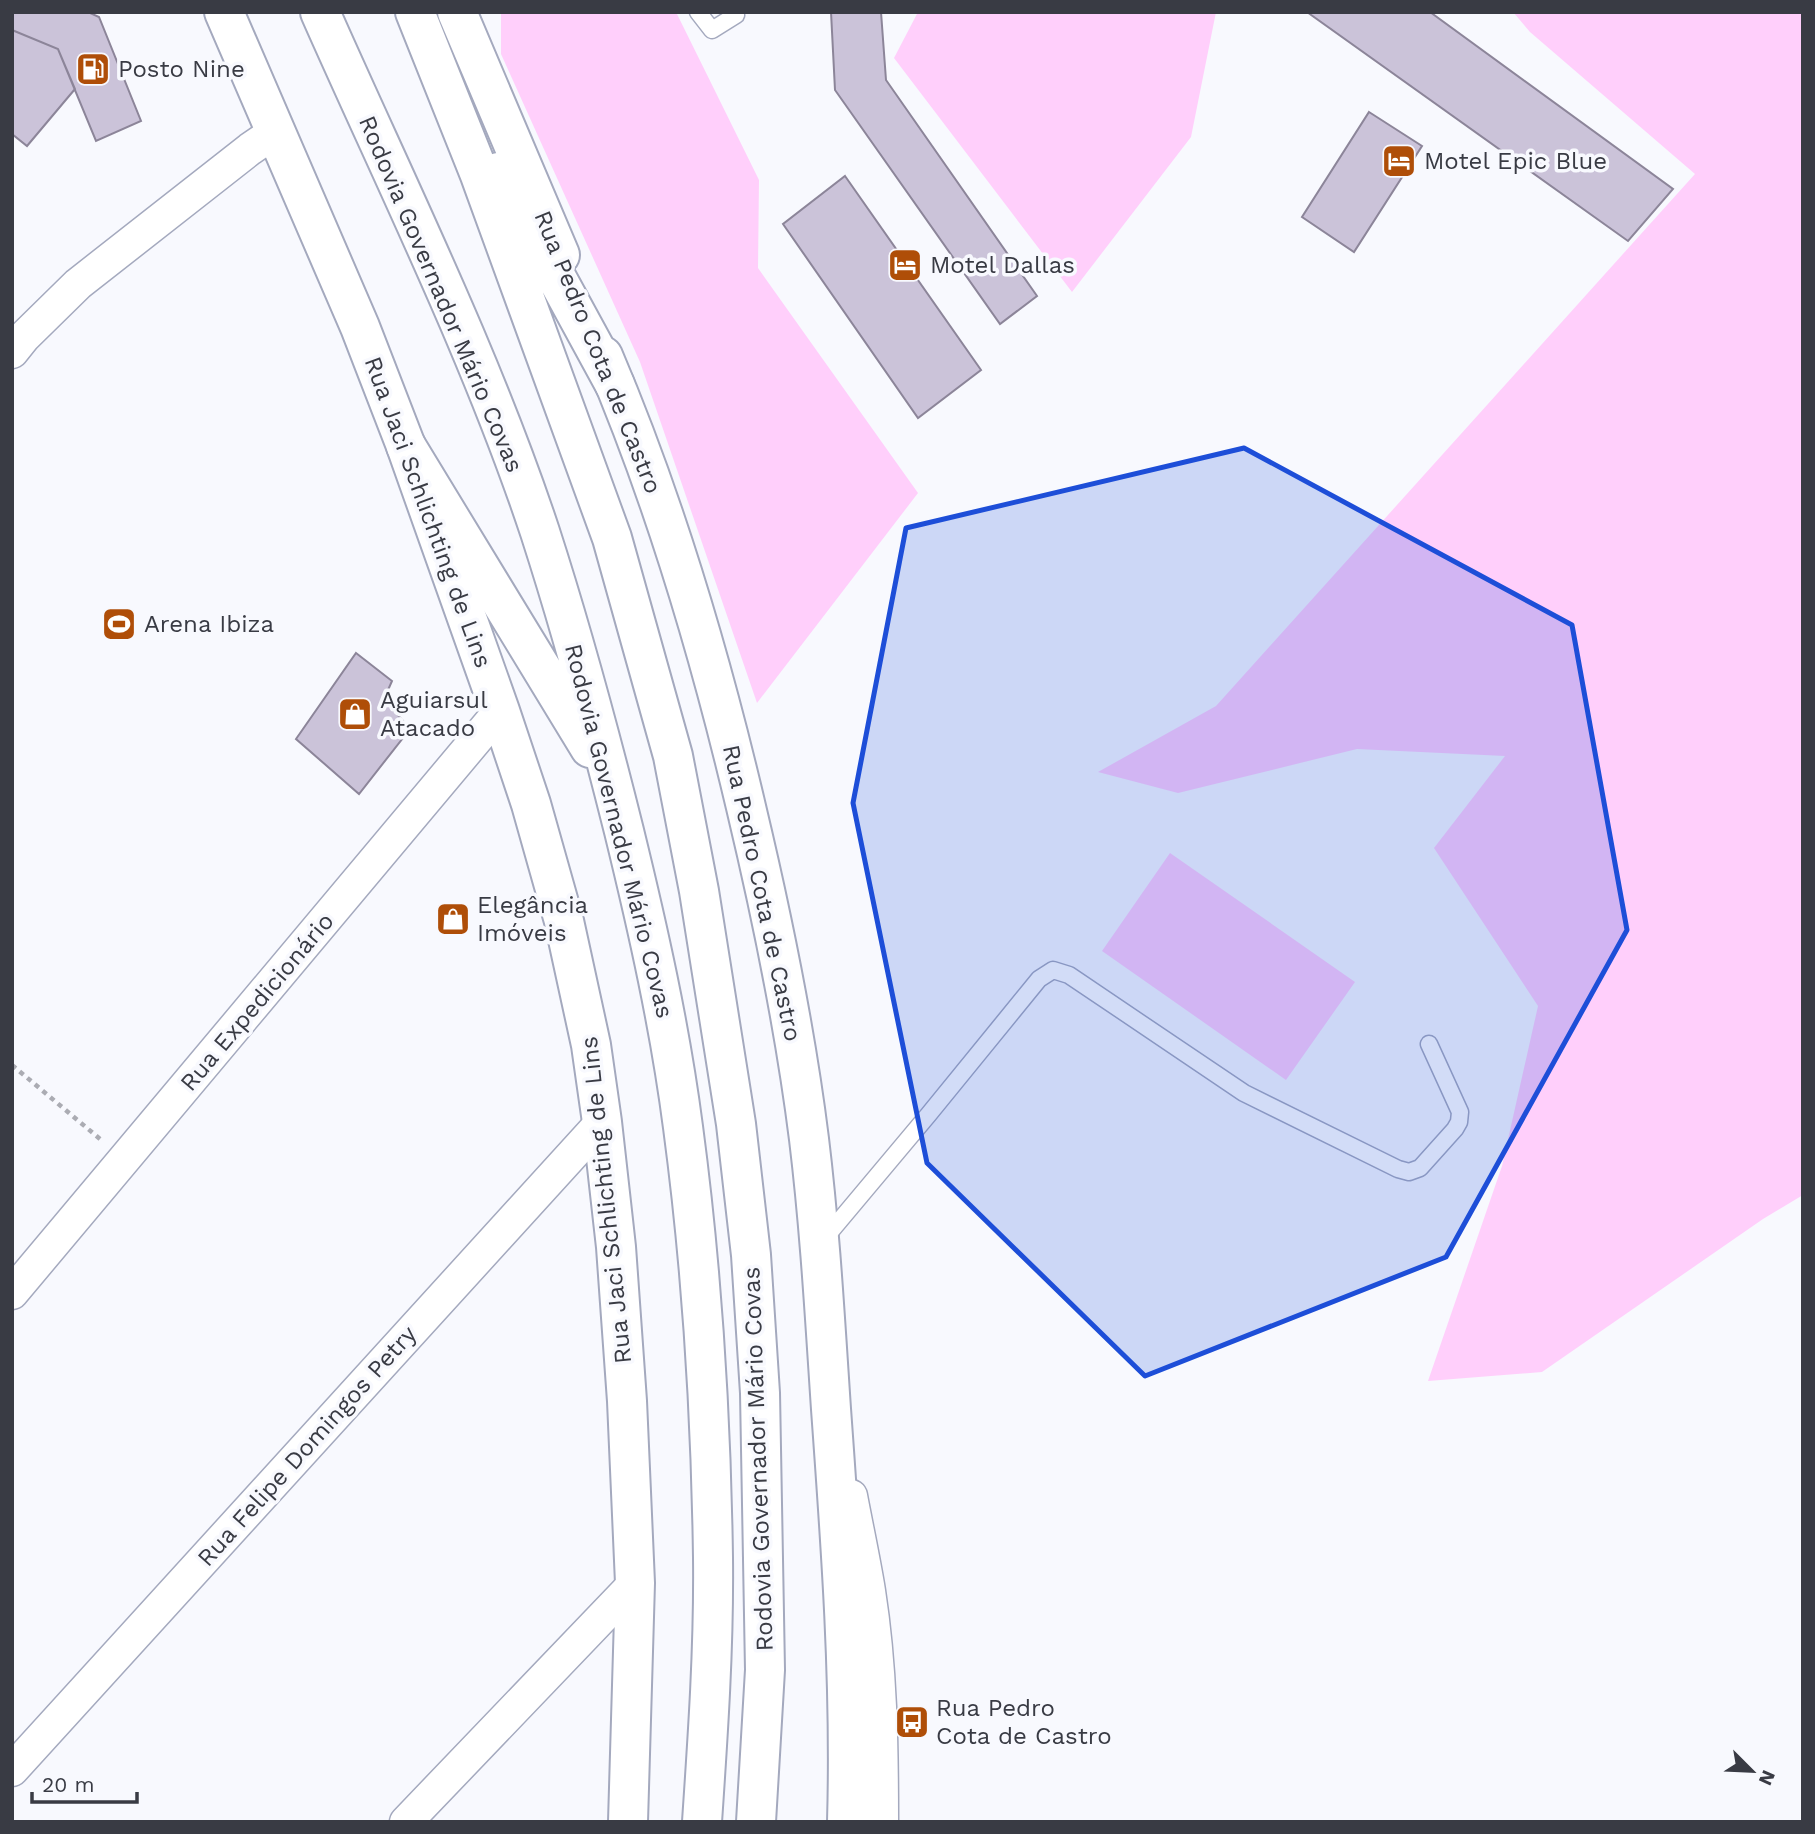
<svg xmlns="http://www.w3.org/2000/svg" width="1815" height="1834" font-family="'Work Sans',sans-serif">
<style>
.green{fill:#ffcffb}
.building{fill:#cbc3d9;stroke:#8c8599;stroke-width:2}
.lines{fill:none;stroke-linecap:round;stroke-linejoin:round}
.service-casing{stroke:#a4a9be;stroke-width:19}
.minor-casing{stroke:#a4a9be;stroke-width:35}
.primary-casing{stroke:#a4a9be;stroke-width:42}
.motorway-casing{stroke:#a4a9be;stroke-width:42}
.path{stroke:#abacb3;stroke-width:4.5;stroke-dasharray:5 5;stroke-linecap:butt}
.service{stroke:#fff;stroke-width:16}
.minor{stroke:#fff;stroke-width:32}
.primary{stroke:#fff;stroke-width:38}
.motorway{stroke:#fff;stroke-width:38}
.marked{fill:#1d4ed8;fill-opacity:0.2;stroke:#1d4ed8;stroke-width:5;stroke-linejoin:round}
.labels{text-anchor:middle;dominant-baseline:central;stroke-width:7;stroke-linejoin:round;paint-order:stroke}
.poi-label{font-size:24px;fill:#393b44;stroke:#f8f9fe;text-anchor:start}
.street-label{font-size:24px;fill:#393b44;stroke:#f8f9fe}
</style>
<rect width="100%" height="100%" fill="#f8f9fe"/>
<!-- green -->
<path class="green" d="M501,12H676L759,180L758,268L918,493L757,703L640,362L501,54Z
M918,12H1216L1191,137L1072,292L894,58Z
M1513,12H1803V1195L1763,1219L1542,1372L1428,1381L1502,1166L1538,1006L1434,848L1505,756L1357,749L1178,793L1098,772L1216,706L1695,174L1530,32Z
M1170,853L1355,982L1286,1080L1102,951Z"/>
<!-- building -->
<path class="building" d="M12,12H88L99,17L141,121L96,141L58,49L12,30Z
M831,12H881L886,80L1037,296L1000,324L835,90Z
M1307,12H1430L1673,189L1628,241Z
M12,30L58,49L75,89L27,146L12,134Z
M1369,112L1422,146L1354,252L1302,217Z
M845,176L981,370L918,418L783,224Z
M356,653L392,681L384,699L410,729L359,794L296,739Z"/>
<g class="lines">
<!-- service casing -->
<g class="service-casing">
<path id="service" d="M698,12L712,30L736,15L734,12
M825,1238L929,1114L1039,979L1053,970L1069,975L1244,1093L1398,1169L1409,1172L1420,1168L1455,1129L1459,1122L1460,1112L1429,1044"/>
</g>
<!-- minor casing -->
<g class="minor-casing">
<path id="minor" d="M12,352L24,337L78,284L250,149L276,131
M12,1293L500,711
M851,1496C857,1528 864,1560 869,1591C881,1668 882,1745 882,1822
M12,1770L602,1122
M406,1822L635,1583"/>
</g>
<!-- primary casing -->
<g class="primary-casing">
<path id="primary" d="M224,12L360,327L406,446L500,711L531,804L564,921L591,1045L602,1122L616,1247L627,1401L635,1583L628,1822
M457,12L560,255
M603,356C665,501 710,654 746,807C772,916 795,1027 809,1139C820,1229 825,1319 831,1409C841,1546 851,1684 847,1822"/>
</g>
<!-- motorway casing -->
<g class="motorway-casing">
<path id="motorway" d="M320,12C396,184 481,354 540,532C572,631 599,731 624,831C648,929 670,1027 683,1127C702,1269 711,1414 713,1558C714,1646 708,1734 702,1822
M415,12L480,175L612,538L673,756L699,891L736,1124L751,1255L760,1393L765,1670L756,1822
M499,172L615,385
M406,446L590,748"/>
</g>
<!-- path -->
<path class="path" d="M12,1065L100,1139"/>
<!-- service -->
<use href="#service" class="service"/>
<!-- minor -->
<use href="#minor" class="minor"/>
<!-- primary -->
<use href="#primary" class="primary"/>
<!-- motorway -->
<use href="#motorway" class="motorway"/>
</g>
<!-- marked area -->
<path class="marked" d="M1244,448L1572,625L1627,930L1446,1257L1145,1376L927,1163L853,803L906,528Z"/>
<!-- icons -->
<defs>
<g id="fuel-square" transform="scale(1.75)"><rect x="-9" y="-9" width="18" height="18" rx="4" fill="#af4e08" stroke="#f8f9fe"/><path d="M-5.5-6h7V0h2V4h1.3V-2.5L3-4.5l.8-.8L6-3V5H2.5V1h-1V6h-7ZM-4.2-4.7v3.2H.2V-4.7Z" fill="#fff"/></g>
<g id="hotel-square" transform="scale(1.75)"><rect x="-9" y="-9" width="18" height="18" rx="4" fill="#af4e08" stroke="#f8f9fe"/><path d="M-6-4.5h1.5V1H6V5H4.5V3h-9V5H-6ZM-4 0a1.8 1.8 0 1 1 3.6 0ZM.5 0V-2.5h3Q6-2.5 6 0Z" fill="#fff"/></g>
<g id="stadium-square" transform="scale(1.75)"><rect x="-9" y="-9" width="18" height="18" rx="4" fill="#af4e08" stroke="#f8f9fe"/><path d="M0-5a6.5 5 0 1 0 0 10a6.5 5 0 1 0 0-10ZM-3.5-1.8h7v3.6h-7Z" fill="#fff"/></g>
<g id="shop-square" transform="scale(1.75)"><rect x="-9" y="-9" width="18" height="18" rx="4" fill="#af4e08" stroke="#f8f9fe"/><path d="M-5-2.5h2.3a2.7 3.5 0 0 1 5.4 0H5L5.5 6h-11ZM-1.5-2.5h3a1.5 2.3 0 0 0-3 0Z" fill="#fff"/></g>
<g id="bus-square" transform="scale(1.75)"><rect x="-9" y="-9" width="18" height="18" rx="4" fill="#af4e08" stroke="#f8f9fe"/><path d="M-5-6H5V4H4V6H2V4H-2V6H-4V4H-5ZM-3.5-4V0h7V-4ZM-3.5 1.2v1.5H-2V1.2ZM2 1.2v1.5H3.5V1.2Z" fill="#fff"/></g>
</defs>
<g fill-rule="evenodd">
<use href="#fuel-square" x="93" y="69"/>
<use href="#hotel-square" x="1399" y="161"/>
<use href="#hotel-square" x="905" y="265"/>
<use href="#stadium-square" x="119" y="624"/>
<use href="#shop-square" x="355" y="714"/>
<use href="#shop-square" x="453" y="919"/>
<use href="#bus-square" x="912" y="1722"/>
</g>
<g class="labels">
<!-- poi labels -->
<g class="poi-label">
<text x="118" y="69">Posto Nine</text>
<text x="1424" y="161">Motel Epic Blue</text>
<text x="930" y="265">Motel Dallas</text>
<text x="144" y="624">Arena Ibiza</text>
<text x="380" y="700">Aguiarsul<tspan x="380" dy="28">Atacado</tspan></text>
<text x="477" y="905">Elegância<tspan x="477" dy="28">Imóveis</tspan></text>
<text x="936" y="1708">Rua Pedro<tspan x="936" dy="28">Cota de Castro</tspan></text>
</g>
<!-- street labels -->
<g class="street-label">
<text transform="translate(441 294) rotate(67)">Rodovia Governador Mário Covas</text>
<text transform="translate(598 352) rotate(68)">Rua Pedro Cota de Castro</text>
<text transform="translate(428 512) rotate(70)">Rua Jaci Schlichting de Lins</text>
<text transform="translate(619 831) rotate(76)">Rodovia Governador Mário Covas</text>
<text transform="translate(762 893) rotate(78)">Rua Pedro Cota de Castro</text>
<text transform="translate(257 1002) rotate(-50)">Rua Expedicionário</text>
<text transform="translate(606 1200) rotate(-96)">Rua Jaci Schlichting de Lins</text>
<text transform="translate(307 1446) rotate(-48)">Rua Felipe Domingos Petry</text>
<text transform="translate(758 1459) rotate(-92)">Rodovia Governador Mário Covas</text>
</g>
</g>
<!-- border -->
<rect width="1815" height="1834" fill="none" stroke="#393b44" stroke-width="28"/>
<!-- north arrow -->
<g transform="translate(1752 1771) rotate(114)" stroke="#f8f9fe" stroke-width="5" paint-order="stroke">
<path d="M0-5L12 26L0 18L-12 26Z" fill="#393b44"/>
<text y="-10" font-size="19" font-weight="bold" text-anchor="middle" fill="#393b44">N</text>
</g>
<!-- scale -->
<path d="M32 1792v10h105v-10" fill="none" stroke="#393b44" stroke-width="3.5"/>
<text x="42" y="1792" font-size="21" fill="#393b44" stroke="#f8f9fe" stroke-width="5" paint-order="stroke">20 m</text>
</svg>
